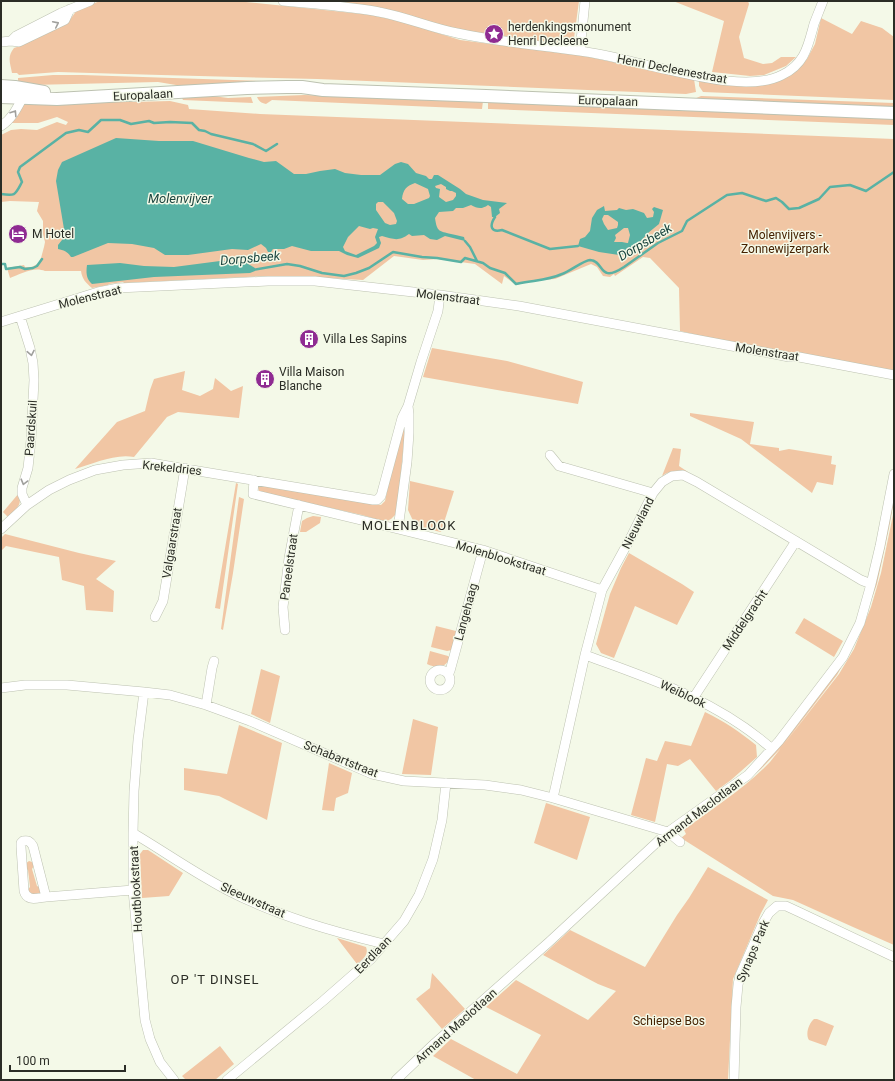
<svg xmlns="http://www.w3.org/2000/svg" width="895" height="1081" font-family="Roboto,sans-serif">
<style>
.green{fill:#f1c6a4}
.water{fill:#59b2a4;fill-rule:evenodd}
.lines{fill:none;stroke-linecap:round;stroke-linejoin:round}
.stream{stroke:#59b2a4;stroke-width:2.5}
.minor-casing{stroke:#bdc2b1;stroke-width:10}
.major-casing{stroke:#bdc2b1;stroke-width:14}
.minor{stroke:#fff;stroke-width:9}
.major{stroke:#fff;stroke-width:12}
.oneway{stroke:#a0a09d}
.labels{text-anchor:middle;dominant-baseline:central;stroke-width:3;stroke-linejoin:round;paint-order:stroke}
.poi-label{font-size:12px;fill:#2b2d26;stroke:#f4f9e8;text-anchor:start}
.street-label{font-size:12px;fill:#2b2d26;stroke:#f4f9e8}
.park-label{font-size:12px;fill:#452100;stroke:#f4f9e8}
.water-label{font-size:13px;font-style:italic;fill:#1c453f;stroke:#f4f9e8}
.neighbourhood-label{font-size:13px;letter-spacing:1px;fill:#2b2d26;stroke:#f4f9e8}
</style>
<rect width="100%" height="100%" fill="#f4f9e8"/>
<!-- green -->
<path class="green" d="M100,1H236L372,15L406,23L460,40L584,56L694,79L696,92L686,94L317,79L161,75L125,74L58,72L19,75L17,73H12C10,62 7,57 14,48L20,46L49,32L69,21L77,10Z
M324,1H579L574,38L570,44L560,45L493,37Z
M673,1H748L749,4L739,37L744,58L763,64L772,63L781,57H796L786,66L764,75L750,76L712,72L724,21Z
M821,18L852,34L861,21L882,28L894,37V100L703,92L699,86V81L745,86L763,85L779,81L798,70L807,59L815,44Z
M53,75H82L291,82L235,87L176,85L158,82L31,85L18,84V78Z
M304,95L483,101L482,109L272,100L266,104C261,103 259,101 257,97Z
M213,96L228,98L251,97L253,103L183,100L182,98L183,97Z
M701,96L894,103V107L694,99Z
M114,99L134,102L170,101L188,105L189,109L260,114L894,139V371L792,355L731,343L680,331L679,288L650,258L643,257L615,276L614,274L610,277L603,276L597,267L591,264L555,279L538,280L516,285L504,276L502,284L475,264L438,259L423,260L394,256L363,280L290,276H265L124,283L123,282L109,284L108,285L92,288C86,283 82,279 81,271H45C34,266 20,274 10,278L7,268L24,265L25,267H32L39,263L41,258L44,247L45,242L43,234V221L37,211L39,202L10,201L1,202V135L11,130L21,129L37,130L57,122L66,125L68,122L57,117L38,123H10L23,104Z
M488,102L894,118V125L490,109H488Z
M432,348L507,361L583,382L578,404L423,377Z
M185,371L182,390L200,396L213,389L215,378L231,391L243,386L239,418L178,412L167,417L134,457C116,453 92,464 75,469L117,422L145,411L150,390L154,379Z
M690,413L754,422L750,444L779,448V451L789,449L832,456L831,464L836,465L833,485L817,482L812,493L741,439L690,416Z
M406,421L397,513L391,519L387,521L379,520L362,515L264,493L259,491L258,487L259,485L262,484L381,505L385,501L401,425Z
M673,448L681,449L679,466L688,472C678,470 670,470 662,476Z
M410,481L454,491L441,532L426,529L415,525L408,510Z
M236,483L238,484L220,609L215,608Z
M19,493C22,507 17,507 8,517L3,512Z
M894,493V501L889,528L877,584L858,637L837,675L781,748L761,769L730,795L678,831L680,829L741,785L850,649Z
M239,497L244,499L233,573L223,630L221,629Z
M894,510V945L853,927L793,900L773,896L681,838L686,834L684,830C713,808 744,789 770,762L839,674L854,649L871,607L881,573Z
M313,516L321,517L320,523L306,532H300L302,521L307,518Z
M5,534L79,553L116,561L96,579L114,591L113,612L86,610L84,586L62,580L59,557L6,546L1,551V538Z
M629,553L682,584L694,592L677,625L635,606L614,658L601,653L596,644L610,594L621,568Z
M804,618L843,641L834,657L795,633Z
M436,626L456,631L452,650L447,651L431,647Z
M430,651L448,656L450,658C445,669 436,668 427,664Z
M261,669L280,676L270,723L251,714Z
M705,712C724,721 740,732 756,745L757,757L731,780L716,791L690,759L678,766L667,764L655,822L631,815L646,758L657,761L665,741L691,746Z
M413,719L438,727L431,775L402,774Z
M239,725L282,743L267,820L219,796L184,790V768L227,774Z
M329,763L352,773L348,793L336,798L334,811L322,810Z
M546,803L590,817L577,860L534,843Z
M143,850H148L183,873L169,896L142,898L140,854Z
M29,861L32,862L35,864L32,869L37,886L41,888V893L36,896L26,892L30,887L28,870L24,867L25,864Z
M708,867L768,900L761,913L733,979L728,1080H476L433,1056L451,1039L517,1074L541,1035L486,1007L516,980L588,1020L616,991L598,984L543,955L570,930L645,967L677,915L689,898Z
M337,938L366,947C369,955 363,959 357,964Z
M432,973L465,1009L442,1029L416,999L430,988Z
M814,1019H817L834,1026L826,1046L809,1040C805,1034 809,1023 814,1019Z
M220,1046L234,1064L215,1080H186L182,1076Z"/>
<!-- water -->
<path class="water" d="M116,138L159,141H193L249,158L264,162L276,161L294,174H306L320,171L335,169L345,173L361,175H380L395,164L401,162L408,164L416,173L426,176L429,179H432L434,175H438L460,189L466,194L483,200L507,203L499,209L500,213L495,217H492L491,207L488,205C481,210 477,208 471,205L463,208H456L453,211L439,212L435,218C437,232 439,231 451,234C456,235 460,236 464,237L465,241L445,236L437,240L430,239L424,235L412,236L409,234C398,242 394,239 382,236L379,237L381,243L379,248L358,258L347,255L339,251H311L292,246L284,249H273L271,252H268L266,248L261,244L248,250L232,249L188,255H165L154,248L132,244L108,243L73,257H71C68,252 64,250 58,249V245L62,240L64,229L56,181L58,170L62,162ZM415,183L428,189L430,196L429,198L414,204H408L402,199C403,190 406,186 415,183ZM441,184L446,187V189L450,191H452L456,193V196L453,200L446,202L439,197L440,189L436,188L435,186ZM378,202H383L394,213L397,221L396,224L390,225L385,223L376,210V204ZM359,226L370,229L373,228L378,229L375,237L377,243L374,246L356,255L345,251L343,247L348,237Z
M604,206L605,211L617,210L619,208L626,210L633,209L644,213L647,218L653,217L654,212L652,209L654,207L663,210L659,224L648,233L637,245L627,254L619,255L599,252L578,246L580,239L585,237L590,231L592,218L597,210ZM604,215H608L618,222V225L617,228L608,230L604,224L602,219ZM624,228H628L630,235L628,243H627L622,242H614L616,238L615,235Z
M220,261L245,262L255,268V271L250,273L154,277L92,284C86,279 86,272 87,265L120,263L144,266L174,267Z"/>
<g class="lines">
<!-- stream -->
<path class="stream" d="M1,194C16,196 15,195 22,182L18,172L20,167L66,133L79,130L88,132L101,120H120L131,124L149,121L154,123L170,122L192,123L199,130L205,131L211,134L253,144L266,151L277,144
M495,217C489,226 491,233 502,230L550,249L578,246
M465,241L470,247L477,261
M1,264H5L6,269L20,267L25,269L33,268L37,266L42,259
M252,270L287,264L300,266L322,273L344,276L356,273L369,268L393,252L422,257L437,258L461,262L465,258L483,263L490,268L505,273L516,284C532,280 547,281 562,274C569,272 584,260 590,260C605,261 598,284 624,267L658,243L682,231L687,221L727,195L742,193L766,201L776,198L782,202L789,209L799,208L819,199L830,187L850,185L866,191L894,172"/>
<!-- minor casing -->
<g class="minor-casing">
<path id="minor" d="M283,1C306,3 329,5 352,8C361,9 370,10 379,12C406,17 431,28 457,33C498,42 539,45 580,51C610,55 639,64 669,70C699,77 753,90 782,75C805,64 808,46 814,24C817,16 820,9 823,1
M11,41L16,36L61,13L90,1
M1,42L11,41L19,42L65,20L70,9
M580,51L585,1
M1,126C12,119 17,108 23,97
M440,295L438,311L421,362L408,406L409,414V433L407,462L398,529L483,550L602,590
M20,316L30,348L33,363L34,380L31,440L28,468L22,488V494L27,505
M1,322L98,292L118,288L268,281H315L440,295L519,306L769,353L789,357H799L894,375
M550,455L559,466L653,493
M254,480L253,494L398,529
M1,529L27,505L49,490L69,480L95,470L123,465L151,463L174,467L373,500H377L381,496L402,418L408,406
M155,617L163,601L185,468
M285,630L283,607L289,558L299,505
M585,655C652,679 718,701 772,749
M430 680a10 10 0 1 1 20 0a10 10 0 1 1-20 0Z
M447,673L450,671L483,550
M1,688L25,685H67L144,692L170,695L206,705L250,721L372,774L404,781L485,785L521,790L553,798L668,832L680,842
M144,692L138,740L134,791L133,833V890L145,1020L150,1039L160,1062L174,1080
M694,697L796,541
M206,705L212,668L214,661
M553,798L585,655L602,590L631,537L653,493L662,482L672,476L683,475L697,482L861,580L871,584
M133,833C165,852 196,874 229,891C278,916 331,931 384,944
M46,897C37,898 27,902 24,891L21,847V843L23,841C28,840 30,841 33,846L46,897L133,890
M227,1080L323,1001L371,959L404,921L419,895L433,859L442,820L446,783
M396,1080L435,1043L549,942L668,832L748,775L779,741L843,657L860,623L871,584L880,546L894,474
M734,1080L736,1007L738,985L740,975L762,925L769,913L777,906H786L799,912L894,957"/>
</g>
<!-- major casing -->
<g class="major-casing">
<path id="major" d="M1,86L15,87L44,92
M1,97L57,99L247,88L287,87H302L323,90L486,96L894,113"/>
</g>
<!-- minor -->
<use href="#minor" class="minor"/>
<!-- major -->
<use href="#major" class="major"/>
</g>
<!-- one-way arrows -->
<defs><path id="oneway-chevron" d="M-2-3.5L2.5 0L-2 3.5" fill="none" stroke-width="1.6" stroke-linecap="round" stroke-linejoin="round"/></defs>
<g class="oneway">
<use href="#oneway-chevron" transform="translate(56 24) rotate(-26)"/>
<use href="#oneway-chevron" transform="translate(14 113) rotate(-57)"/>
<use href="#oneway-chevron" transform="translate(31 353) rotate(79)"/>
<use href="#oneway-chevron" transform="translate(24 482) rotate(105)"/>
</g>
<!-- icons -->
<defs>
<g id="sight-disc" transform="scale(1)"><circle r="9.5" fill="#8f2b92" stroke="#f4f9e8"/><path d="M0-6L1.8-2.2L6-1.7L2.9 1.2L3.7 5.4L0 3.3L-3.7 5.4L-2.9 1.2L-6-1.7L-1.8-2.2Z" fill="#fff"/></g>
<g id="hotel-disc" transform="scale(1)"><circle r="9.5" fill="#8f2b92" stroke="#f4f9e8"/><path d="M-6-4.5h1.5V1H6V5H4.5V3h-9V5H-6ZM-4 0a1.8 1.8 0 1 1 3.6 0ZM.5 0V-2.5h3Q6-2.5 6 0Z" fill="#fff"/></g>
<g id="building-disc" transform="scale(1)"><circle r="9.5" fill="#8f2b92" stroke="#f4f9e8"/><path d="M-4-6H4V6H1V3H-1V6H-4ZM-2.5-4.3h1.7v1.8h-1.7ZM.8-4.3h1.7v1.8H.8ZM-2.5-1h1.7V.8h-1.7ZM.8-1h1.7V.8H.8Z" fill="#fff"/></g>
</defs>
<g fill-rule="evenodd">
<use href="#sight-disc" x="494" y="34"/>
<use href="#hotel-disc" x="18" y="234"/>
<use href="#building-disc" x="309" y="339"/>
<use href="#building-disc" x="265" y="379"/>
</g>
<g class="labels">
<!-- poi labels -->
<g class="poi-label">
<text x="508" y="27">herdenkingsmonument<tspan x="508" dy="14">Henri Decleene</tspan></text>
<text x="32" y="234">M Hotel</text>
<text x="323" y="339">Villa Les Sapins</text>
<text x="279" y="372">Villa Maison<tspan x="279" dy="14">Blanche</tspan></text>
</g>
<!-- street labels -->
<g class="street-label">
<text transform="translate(672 69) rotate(11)">Henri Decleenestraat</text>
<text transform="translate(143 95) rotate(-3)">Europalaan</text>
<text transform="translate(608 101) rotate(2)">Europalaan</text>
<text transform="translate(90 297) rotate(-14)">Molenstraat</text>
<text transform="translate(448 297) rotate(7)">Molenstraat</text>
<text transform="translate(767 352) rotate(9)">Molenstraat</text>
<text transform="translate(31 428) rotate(-86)">Paardskuil</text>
<text transform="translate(172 468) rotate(6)">Krekeldries</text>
<text transform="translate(638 523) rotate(-63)">Nieuwland</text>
<text transform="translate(172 543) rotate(-81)">Valgaarstraat</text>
<text transform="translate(501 558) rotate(17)">Molenblookstraat</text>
<text transform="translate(289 567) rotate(-82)">Paneelstraat</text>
<text transform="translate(466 612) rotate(-75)">Langehaag</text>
<text transform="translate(745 620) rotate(-56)">Middelgracht</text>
<text transform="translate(683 694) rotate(25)">Weiblook</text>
<text transform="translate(341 759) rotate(22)">Schabartstraat</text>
<text transform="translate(699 812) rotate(-37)">Armand Maclotlaan</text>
<text transform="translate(136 889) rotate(-93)">Houtblookstraat</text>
<text transform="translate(253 900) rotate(24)">Sleeuwstraat</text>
<text transform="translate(753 951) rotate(-67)">Synaps Park</text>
<text transform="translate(373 955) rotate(-46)">Eerdlaan</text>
<text transform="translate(456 1026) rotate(-42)">Armand Maclotlaan</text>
</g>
<!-- park labels -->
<g class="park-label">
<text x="785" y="235">Molenvijvers -<tspan x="785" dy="14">Zonnewijzerpark</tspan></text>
<text x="669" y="1021">Schiepse Bos</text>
</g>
<!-- water labels -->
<g class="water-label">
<text x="180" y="198">Molenvijver</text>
<text transform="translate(645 242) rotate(-31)">Dorpsbeek</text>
<text transform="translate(250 258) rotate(-5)">Dorpsbeek</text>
</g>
<!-- neighbourhood labels -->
<g class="neighbourhood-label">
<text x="409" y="525">MOLENBLOOK</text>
<text x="215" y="979">OP 'T DINSEL</text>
</g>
</g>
<!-- border -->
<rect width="895" height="1081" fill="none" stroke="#2b2d26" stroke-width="4"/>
<!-- scale -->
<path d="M10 1065v6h115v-6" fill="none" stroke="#2b2d26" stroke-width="2"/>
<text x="16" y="1065" font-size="12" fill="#2b2d26" stroke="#f4f9e8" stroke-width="3" paint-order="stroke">100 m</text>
</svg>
